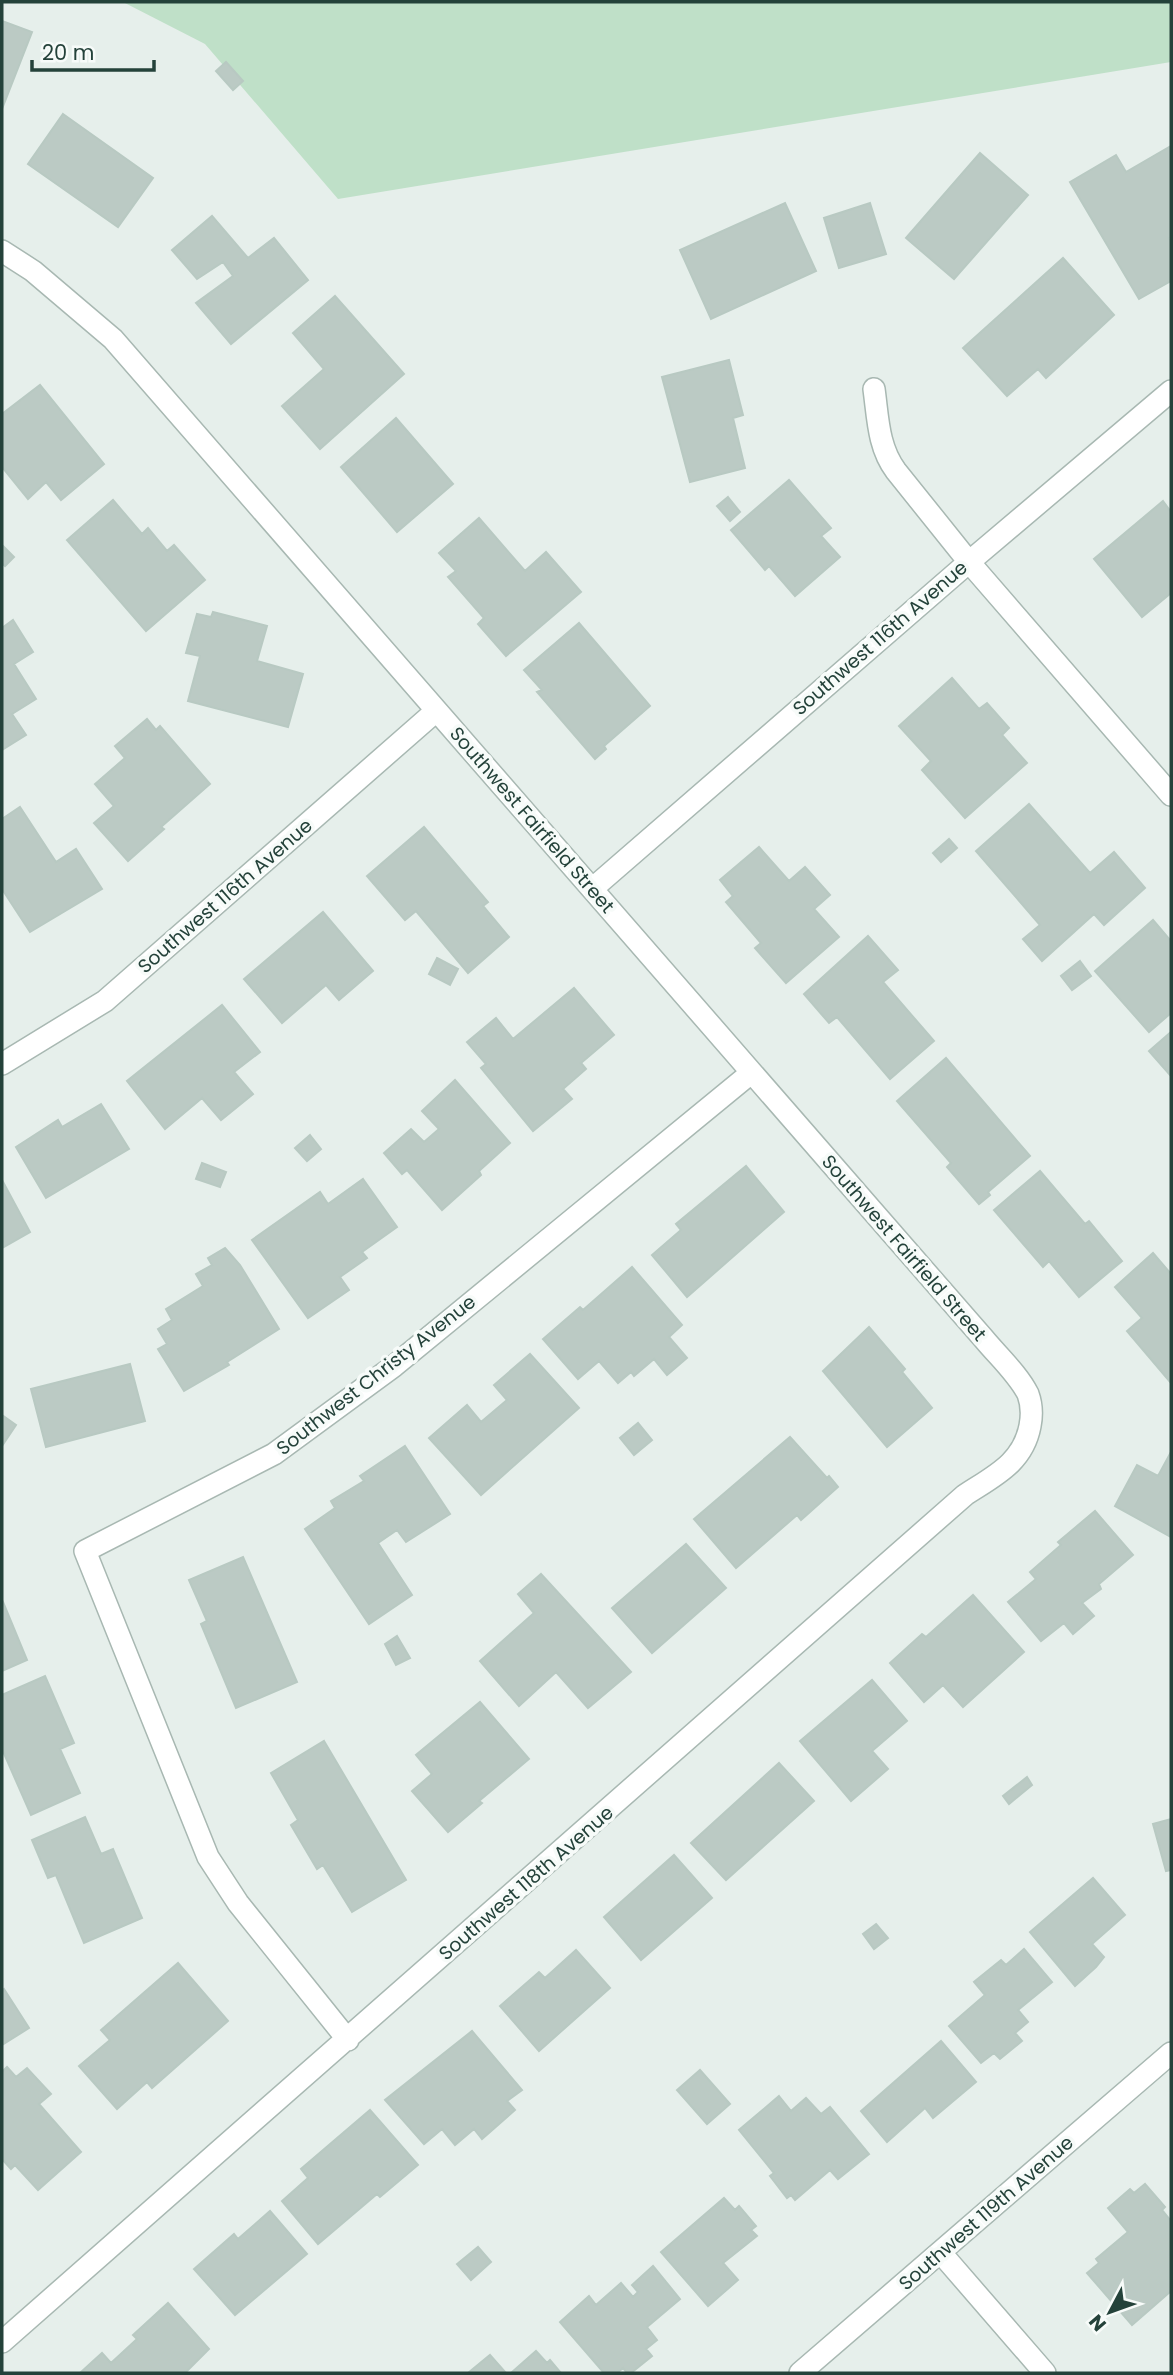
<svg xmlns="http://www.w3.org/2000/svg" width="1173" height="2375" font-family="Poppins,sans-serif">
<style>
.green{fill:#bfe0c8}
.building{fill:#bbcac4;stroke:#b8c9c2;stroke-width:2}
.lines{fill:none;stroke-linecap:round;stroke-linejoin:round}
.minor-casing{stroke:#a8b8b2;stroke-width:24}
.minor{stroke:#fff;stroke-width:21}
.labels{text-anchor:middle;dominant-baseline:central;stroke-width:7;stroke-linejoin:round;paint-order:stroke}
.street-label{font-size:19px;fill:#24423a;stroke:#f7fbf9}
</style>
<rect width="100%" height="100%" fill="#e6efeb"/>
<!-- green -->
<path class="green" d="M123,2H1171V62L338,199L205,44Z"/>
<!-- building -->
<path class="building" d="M2,21L32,32L2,109Z
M226,62L243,81L233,90L216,71Z
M63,114L153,178L118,227L28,164Z
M1171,146V237L1169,238L1171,241V281L1139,299L1070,182L1116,155L1126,172Z
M980,153L1028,195L954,279L906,238Z
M785,203L816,271L711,319L680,250Z
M870,203L886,254L839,268L824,218Z
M212,216L248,258L274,238L308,280L231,344L196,303L233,276L223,262L197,279L172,250Z
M1063,258L1114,315L1046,378L1038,369L1007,396L963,348Z
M335,296L404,374L320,449L282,406L324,369L293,333Z
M729,360L743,415L733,418L745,468L690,482L662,377Z
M40,385L104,464L61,500L46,482L28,499L2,467V414Z
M396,418L453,484L397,532L341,467Z
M789,480L831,528L821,536L840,557L795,596L769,566L765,570L731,530Z
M728,497L740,512L730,521L717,506Z
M113,500L142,534L148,528L167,551L174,545L205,580L146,631L67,540Z
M1163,501L1171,512V593L1142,617L1094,559Z
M479,518L525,571L546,552L581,592L506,656L478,624L484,618L448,577L456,571L439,553Z
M2,545L14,557L5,566L2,563Z
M213,612L267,626L257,661L303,674L288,727L188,701L200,656L186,653L197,614L211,617Z
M13,620L33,652L14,664L36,699L12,714L26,735L2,750V628Z
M579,623L650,706L604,746L606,749L595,759L537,692L542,690L524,670Z
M952,678L979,709L987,703L1009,728L1002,735L1027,763L965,818L922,770L931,761L899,726Z
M147,719L156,730L160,726L210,784L161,827L164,829L128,861L94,823L114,806L95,784L125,758L115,746Z
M1029,804L1090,873L1114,852L1145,888L1104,925L1094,914L1042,961L1023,939L1040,925L976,851Z
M20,807L56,862L76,849L102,889L30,932L2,889V819Z
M424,827L488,902L483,906L509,937L468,973L416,911L405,920L367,876Z
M949,839L957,848L941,862L933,853Z
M759,847L789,881L805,867L830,895L814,909L839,937L786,983L755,948L761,943L726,902L733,896L720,880Z
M323,912L373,971L339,1000L326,985L282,1023L244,979Z
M1153,920L1171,941V1013L1149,1032L1095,971Z
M868,936L898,970L883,982L934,1041L890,1079L837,1017L829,1023L804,994Z
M437,958L458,969L450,985L429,974Z
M1080,961L1091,976L1072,990L1061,976Z
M574,988L614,1035L581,1063L586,1069L563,1089L572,1099L533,1131L481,1068L486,1064L467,1042L496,1018L513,1039Z
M222,1005L260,1052L234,1072L253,1094L221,1120L202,1098L165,1129L127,1081Z
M1171,1032V1076L1149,1051Z
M946,1058L1030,1156L988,1192L990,1195L979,1204L947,1167L951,1163L897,1101Z
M455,1080L510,1143L479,1171L481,1175L442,1210L407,1170L402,1174L384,1153L411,1129L424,1142L439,1129L422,1111Z
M101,1104L129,1149L46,1198L16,1147L58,1120L62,1127Z
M310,1135L321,1149L307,1161L295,1148Z
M202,1163L226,1172L220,1187L196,1179Z
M746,1166L784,1212L687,1297L652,1255L681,1230L676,1224Z
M1040,1171L1085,1224L1089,1221L1122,1261L1079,1297L1049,1261L1043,1267L994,1210Z
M363,1179L397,1227L362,1252L367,1258L340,1277L349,1290L308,1318L252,1240L320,1192L328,1204Z
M2,1180L30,1232L2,1248Z
M225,1248L240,1265L279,1329L227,1362L229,1365L184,1391L158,1349L167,1344L158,1329L172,1320L166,1309L203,1286L196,1274L212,1265L208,1258Z
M1153,1253L1171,1274V1383L1127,1331L1142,1318L1115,1287Z
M632,1267L682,1325L669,1337L687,1358L667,1375L654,1359L634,1376L631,1372L618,1383L599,1361L578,1379L543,1339L580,1307L583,1310Z
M869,1327L905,1369L902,1372L932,1408L887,1447L823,1371Z
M530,1354L579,1408L481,1495L429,1438L467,1405L481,1422L507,1400L494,1385Z
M130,1364L145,1421L46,1447L31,1389Z
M2,1415L16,1425L2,1446Z
M638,1423L652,1440L634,1455L620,1438Z
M790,1437L827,1478L829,1476L838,1487L801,1520L797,1515L736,1568L694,1519Z
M405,1446L450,1514L406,1542L397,1530L378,1543L412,1595L369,1624L305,1529L335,1508L331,1501L364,1481L360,1476Z
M1171,1452V1537L1115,1506L1137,1465L1158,1476Z
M1095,1511L1133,1555L1099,1584L1101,1589L1082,1603L1094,1616L1073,1634L1064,1623L1041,1641L1008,1602L1036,1579L1030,1572L1061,1545L1058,1542Z
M686,1544L726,1588L652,1653L612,1608Z
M243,1557L297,1682L236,1708L201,1624L207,1621L189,1580Z
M541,1574L631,1672L588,1708L556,1672L519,1706L480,1661L534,1613L518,1594Z
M973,1595L1024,1652L963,1707L943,1685L924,1702L890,1663L922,1634L926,1637Z
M3,1602L27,1660L2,1671V1603Z
M397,1636L410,1658L396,1665L385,1644Z
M45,1676L74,1743L60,1749L80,1793L31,1815L2,1749V1695Z
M872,1680L907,1721L872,1751L888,1769L851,1801L800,1741Z
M480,1702L529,1759L479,1801L482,1803L448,1832L412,1791L432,1774L416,1755Z
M324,1741L406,1880L352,1912L323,1865L317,1869L291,1825L298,1820L271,1773Z
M779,1763L814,1801L726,1880L691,1843Z
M1027,1777L1032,1785L1009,1804L1003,1796Z
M85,1817L101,1854L113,1849L142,1918L84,1943L56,1875L48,1878L32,1840Z
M1171,1819V1870L1166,1871L1153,1824Z
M674,1855L712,1898L641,1960L604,1917Z
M1093,1878L1125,1915L1092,1944L1104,1957L1096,1967L1075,1986L1030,1932Z
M876,1924L888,1938L874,1949L863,1934Z
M1024,1949L1052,1982L1018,2010L1028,2022L1015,2033L1022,2041L1000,2059L994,2053L981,2063L949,2026L985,1995L974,1982L1001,1960L1006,1965Z
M576,1950L610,1988L539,2051L500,2006L539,1972L545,1978Z
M178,1963L228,2021L152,2088L147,2082L117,2109L79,2066L110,2040L101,2030Z
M4,1989L29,2028L2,2045V1991Z
M472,2031L522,2090L507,2101L515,2110L482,2139L474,2129L455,2145L442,2129L424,2144L385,2100Z
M941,2041L976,2082L933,2118L925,2108L887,2142L861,2111Z
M7,2067L16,2077L27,2068L51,2094L39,2104L81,2152L38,2190L15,2165L11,2169L2,2159V2072Z
M700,2070L730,2104L707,2124L677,2090Z
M779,2096L791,2111L806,2098L821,2114L830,2107L869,2154L838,2179L830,2170L795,2200L791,2195L787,2198L770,2176L774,2173L739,2130Z
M370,2110L418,2165L380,2197L377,2194L318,2244L282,2201L308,2178L301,2169Z
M1145,2184L1165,2207L1162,2210L1171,2221V2291L1132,2325L1087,2273L1099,2263L1096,2259L1128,2232L1108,2208L1130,2189L1134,2193Z
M724,2198L735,2210L739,2206L756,2226L751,2230L757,2236L723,2263L738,2280L708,2306L661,2252Z
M270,2211L307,2254L235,2315L194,2269L234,2234L238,2239Z
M478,2247L491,2262L471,2280L457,2264Z
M653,2266L680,2299L647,2327L657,2340L646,2349L652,2356L631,2373H627L623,2368L617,2373H604L560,2322L589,2296L596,2305L621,2283L633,2297L638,2292L632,2285Z
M168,2303L209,2349L185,2373H80L102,2353L111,2363L137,2339L133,2335Z
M536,2351L547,2363L550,2360L561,2373H511Z
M490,2355L506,2373H468Z"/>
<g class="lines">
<!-- minor casing -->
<g class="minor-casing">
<path id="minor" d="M2,251L33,271L113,339L984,1339C998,1356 1018,1374 1028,1394C1032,1405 1032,1416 1030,1426C1023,1463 994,1476 965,1495L2,2342
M874,389C878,418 878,447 896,471L969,562L1171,795
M592,889L969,562L1171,391
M2,1064L105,1001L436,711
M348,2040L238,1903L208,1857L85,1551L274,1454L394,1366L751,1073
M941,2253L1045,2373
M800,2373L1171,2053"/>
</g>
<!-- minor -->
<use href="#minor" class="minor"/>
</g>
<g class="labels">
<!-- street labels -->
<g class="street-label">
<text transform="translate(880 638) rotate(-41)">Southwest 116th Avenue</text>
<text transform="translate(532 820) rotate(49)">Southwest Fairfield Street</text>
<text transform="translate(225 896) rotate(-41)">Southwest 116th Avenue</text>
<text transform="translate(904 1248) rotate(49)">Southwest Fairfield Street</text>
<text transform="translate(376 1375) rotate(-38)">Southwest Christy Avenue</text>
<text transform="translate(526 1883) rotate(-41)">Southwest 118th Avenue</text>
<text transform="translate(986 2213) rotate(-41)">Southwest 119th Avenue</text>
</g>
</g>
<!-- border -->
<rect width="1173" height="2375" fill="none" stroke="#24423a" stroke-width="7"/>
<!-- north arrow -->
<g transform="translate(1110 2312) rotate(229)" stroke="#f7fbf9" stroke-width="5" paint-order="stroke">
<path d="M0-5L12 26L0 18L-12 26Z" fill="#24423a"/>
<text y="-10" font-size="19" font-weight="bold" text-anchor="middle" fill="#24423a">N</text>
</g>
<!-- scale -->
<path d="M32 60v10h122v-10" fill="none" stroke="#24423a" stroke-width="3.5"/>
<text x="42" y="60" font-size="21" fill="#24423a" stroke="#f7fbf9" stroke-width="5" paint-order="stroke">20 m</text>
</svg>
